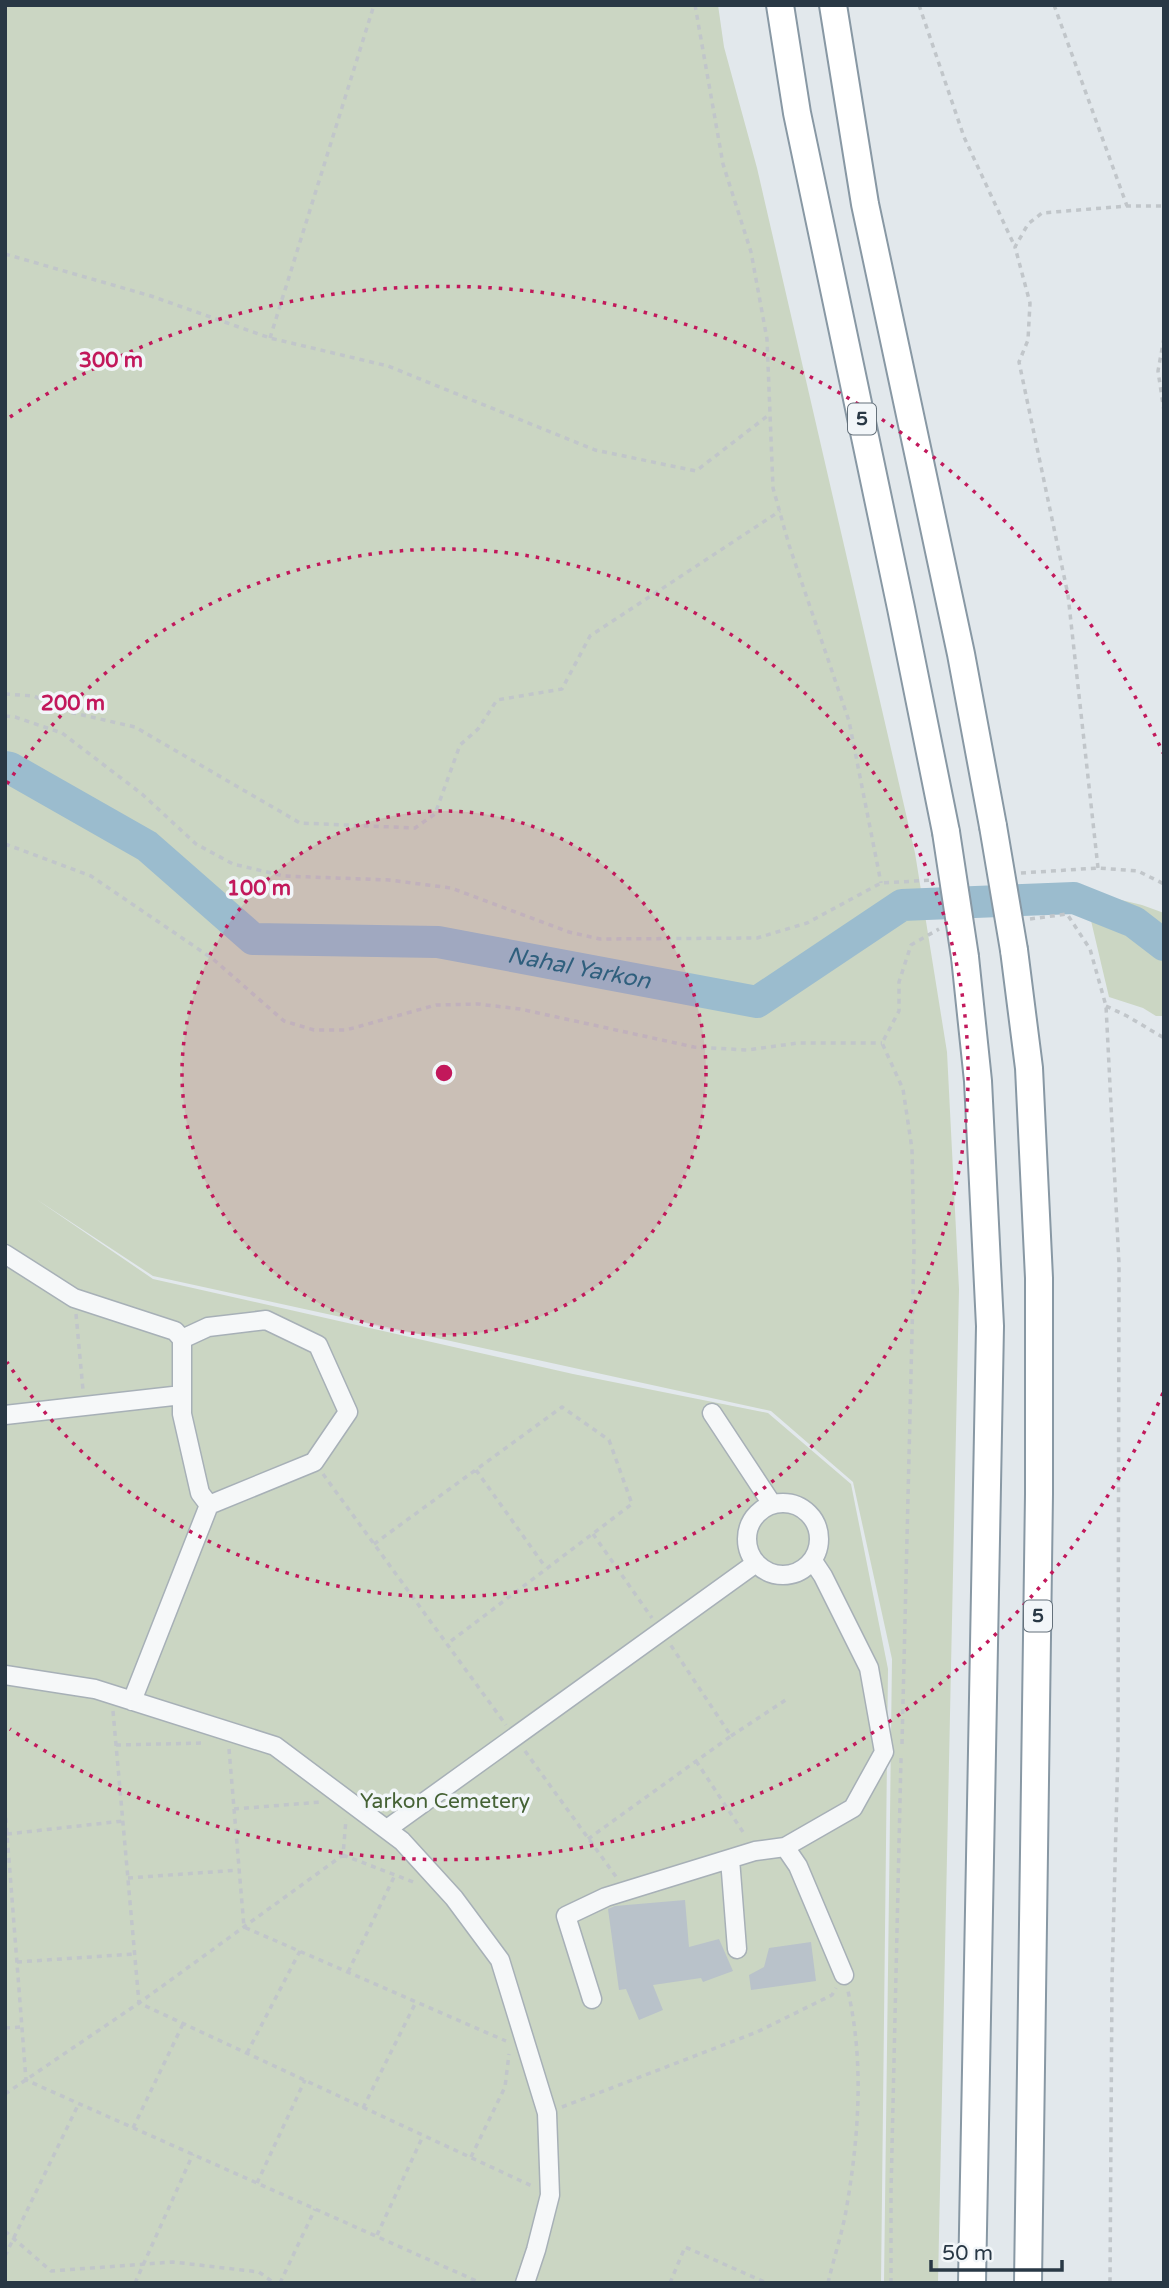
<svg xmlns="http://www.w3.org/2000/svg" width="1169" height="2288" font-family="'Varela Round',sans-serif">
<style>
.green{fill:#cbd6c3}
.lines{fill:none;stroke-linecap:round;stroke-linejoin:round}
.river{stroke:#9bbcce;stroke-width:32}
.building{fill:#b9c2ca}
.minor-casing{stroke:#a7b0b7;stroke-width:21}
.highway-casing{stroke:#8898a4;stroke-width:30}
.path{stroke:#c1c6ca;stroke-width:3.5;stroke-dasharray:5 5;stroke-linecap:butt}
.minor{stroke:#f6f8f9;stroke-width:18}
.highway{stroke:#fff;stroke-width:26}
.highway-bridge-casing{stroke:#8898a4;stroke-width:30;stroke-linecap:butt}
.highway-bridge{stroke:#fff;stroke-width:26}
.ring{fill:none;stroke:#c2185b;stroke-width:3.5;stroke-dasharray:3.5 7}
.labels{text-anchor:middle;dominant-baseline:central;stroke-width:7;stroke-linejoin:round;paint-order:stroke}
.shield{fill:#f2f6f9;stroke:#65717b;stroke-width:2}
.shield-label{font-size:19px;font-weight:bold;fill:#293845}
.park-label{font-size:21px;fill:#456235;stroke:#f2f6f9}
.water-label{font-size:23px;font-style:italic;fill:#2f5f7d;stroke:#f2f6f9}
.centre{fill:#c2185b;stroke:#f2f6f9;stroke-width:3.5}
.ring-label{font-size:21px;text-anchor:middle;font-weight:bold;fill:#c2185b;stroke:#f2f6f9;stroke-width:7;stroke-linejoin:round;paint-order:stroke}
</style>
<rect width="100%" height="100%" fill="#e2e8ec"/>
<!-- green -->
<path class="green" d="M5,5H718L724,47L757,168L915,853L947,1052L959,1289L938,2283H884L892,1659L853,1482L771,1411L153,1276L36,1199L153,1279L573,1374L768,1413L851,1484L888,1669L881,2283H5Z
M1084,891L1142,905L1164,913V1016H1156L1143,1008L1109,997Z"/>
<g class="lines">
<!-- river -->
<path class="river" id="s1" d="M5,767L10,768L147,846L253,939L438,942L757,1002L902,905L1074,898L1134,922L1164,945"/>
</g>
<!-- building -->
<path class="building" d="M685,1900L689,1947L719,1939L733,1971L703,1982L701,1978L653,1985L663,2010L639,2020L626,1989L619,1990L608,1909L615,1906Z
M811,1942L816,1981L751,1990L749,1975L764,1967L769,1948Z"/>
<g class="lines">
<!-- minor casing -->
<g class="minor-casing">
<path id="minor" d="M5,1254L74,1298L175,1331L182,1339
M712,1413L772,1504
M5,1415L182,1395
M747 1539a36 36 0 1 1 72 0a36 36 0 1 1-72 0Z
M5,1675L95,1689L275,1746L402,1841L454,1898L500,1960L547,2113L550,2195L536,2250L525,2283
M132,1701L209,1505L314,1462L348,1412L318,1345L266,1320L208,1327L182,1339V1414L200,1493L209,1505
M387,1829L756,1563
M785,1847L798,1866L844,1975
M730,1859L737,1949
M592,1999L566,1916L606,1897L755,1851L785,1847L853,1808L884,1752L869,1668L823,1576L813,1561"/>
</g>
<!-- highway casing -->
<g class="highway-casing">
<path id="highway" d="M780,5L797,113L901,608L946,832
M833,5L865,204L961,654L993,826
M1014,950L1029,1068L1039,1278V1494L1028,2283
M965,957L978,1081L990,1326L972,2283"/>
</g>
<!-- path -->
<path class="path" d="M695,5L723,164L751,252L767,339L773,488L789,545L849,721L881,883
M919,5L964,137L1015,247
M1054,5L1127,206
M5,254L151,296L270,338L388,366L595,450L696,471L770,414
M270,338L374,5
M1164,338L1158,371L1164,411
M5,694L34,696L65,711L135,727L300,823L415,828L435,814L460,745L478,729L497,700L562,689L590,636L780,511
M5,716L15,717L62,733L142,794L196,844L233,864L284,876L389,880L451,888L569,932L600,939L757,938L807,923L881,883L933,880
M5,844L91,876L213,959L284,1021L314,1030H346L436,1005L478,1004L520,1009L694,1047L747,1050L798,1043H882
M1098,868L1068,595L1019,362L1028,340L1030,303L1015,247L1028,224L1042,213L1127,206H1164
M1021,873L1098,868L1138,871L1164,884
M1030,919L1067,914L1090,949L1106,1006L1119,1264L1118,1749L1112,1981L1110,2283
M1106,1006L1127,1016L1164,1038
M76,1314L83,1390
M476,1470L546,1568
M323,1474L506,1725
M593,1534L652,1618
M374,1544L562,1407L609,1440L632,1504L447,1644
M113,1711L139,2003L532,2186
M731,1736L787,1699
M902,1744L914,1251L912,1149L903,1089L882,1043L899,1011V982L911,945L939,929
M116,1745L205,1743
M229,1749L244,1927L506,2041
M525,1751L617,1878
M696,1761L745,1835
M5,1808L26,2080L481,2283
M234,1809L321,1802
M7,1834L123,1821
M588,1839L731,1736L670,1644
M343,1855L416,1883
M128,1878L239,1870
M17,1962L134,1954
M348,1972L395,1875
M5,2028L22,2027
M247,2053L300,1951
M5,2094L139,2003L343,1855L346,1819
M562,2107L757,2032L832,1995L836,1988
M363,2108L416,2002
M133,2128L183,2024
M471,2157L505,2087L509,2054
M257,2183L305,2080
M5,2231L51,2271L173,2262L259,2272L274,2283
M377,2235L423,2136
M5,2256L79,2103
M135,2283L193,2154
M280,2283L315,2209
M670,2283L685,2247L767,2283
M828,2283C834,2257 843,2231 847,2205C859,2134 864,2061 848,1991
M891,2283V2191L901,1758"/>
<!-- minor -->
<use href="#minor" class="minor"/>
<!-- highway -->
<use href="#highway" class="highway"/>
<!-- highway-bridge casing -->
<g class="highway-bridge-casing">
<path id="highway-bridge" d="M993,826L1014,950
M946,832L965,957"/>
</g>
<!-- highway-bridge -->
<use href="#highway-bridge" class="highway-bridge"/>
</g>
<!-- distance rings -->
<circle cx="444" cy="1073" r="262" fill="#c2185b" fill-opacity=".12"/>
<g class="ring">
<circle cx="444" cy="1073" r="262"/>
<path d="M7 784A524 524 0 1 1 7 1362"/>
<path d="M1163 1393A787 787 0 0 1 10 1729M10 417A787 787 0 0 1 1163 753"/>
</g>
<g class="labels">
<!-- shield labels -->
<g class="shield">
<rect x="848" y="403.5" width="28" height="31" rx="5"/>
<rect x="1024" y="1600.5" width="28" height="31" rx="5"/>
</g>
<g class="shield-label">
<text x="862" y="419">5</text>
<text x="1038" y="1616">5</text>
</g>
<!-- park labels -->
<g class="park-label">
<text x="445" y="1801">Yarkon Cemetery</text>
</g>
<!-- water labels -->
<g class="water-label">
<text stroke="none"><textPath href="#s1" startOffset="632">Nahal Yarkon</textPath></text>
</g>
</g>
<circle cx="444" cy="1073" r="10" class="centre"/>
<g class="ring-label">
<text x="111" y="367">300 m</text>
<text x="73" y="710">200 m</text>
<text x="259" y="895">100 m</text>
</g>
<!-- border -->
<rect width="1169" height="2288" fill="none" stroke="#293845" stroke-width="14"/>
<!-- scale -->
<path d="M931 2260v10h131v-10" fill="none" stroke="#293845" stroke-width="3.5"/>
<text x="942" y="2260" font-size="21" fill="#293845" stroke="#f2f6f9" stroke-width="5" paint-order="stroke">50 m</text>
</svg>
